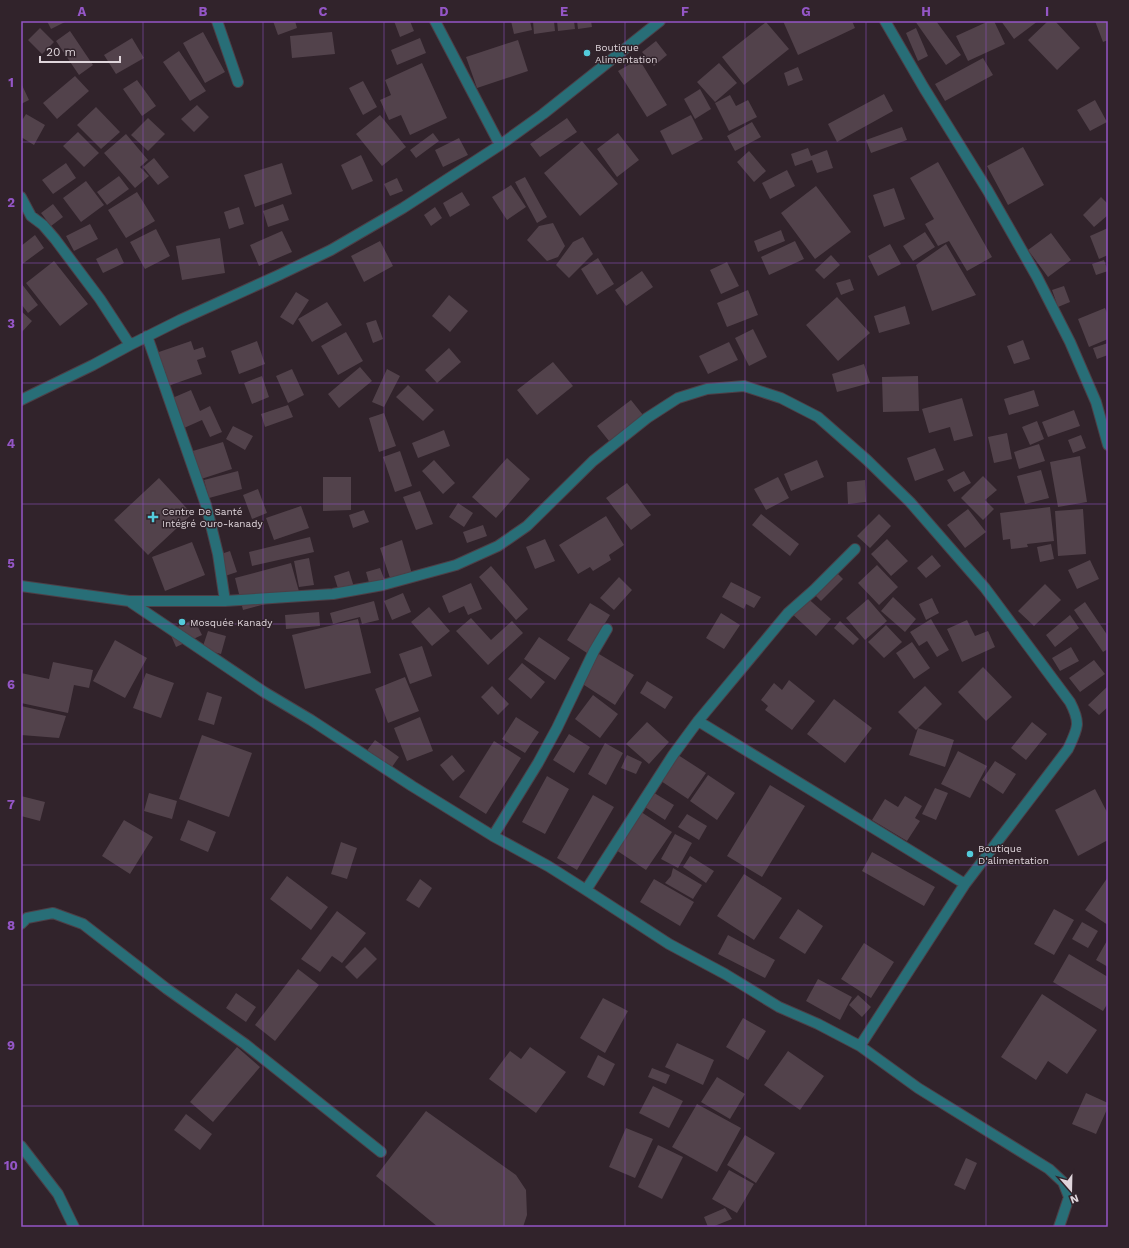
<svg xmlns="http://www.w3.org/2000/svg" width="1129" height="1248" font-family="'Work Sans',sans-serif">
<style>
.building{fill:#52424b}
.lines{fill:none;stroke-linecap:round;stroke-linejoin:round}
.street-casing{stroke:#4d3f47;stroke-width:12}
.street{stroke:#286e77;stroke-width:10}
.grid{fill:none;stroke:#9456c6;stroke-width:1;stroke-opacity:0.55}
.poi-dot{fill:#53cbdb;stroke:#31232b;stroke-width:1.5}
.labels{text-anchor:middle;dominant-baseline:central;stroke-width:3;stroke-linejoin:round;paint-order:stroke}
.poi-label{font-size:10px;fill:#dfd5db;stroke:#31232b;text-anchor:start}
.neatline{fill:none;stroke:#9456c6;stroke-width:1.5}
.grid-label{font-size:13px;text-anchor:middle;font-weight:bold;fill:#9456c6}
</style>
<rect width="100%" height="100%" fill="#31232b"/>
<!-- building -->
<path class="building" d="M47,21H67L51,29Z
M273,21H295L297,28L278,35Z
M394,21H410L414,31L400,37Z
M511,21H530L532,30L514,34Z
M533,21H554L555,31L534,34Z
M557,21H574L575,29L558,31Z
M577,21H591L592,27L578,29Z
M783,21H852L855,28L798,55Z
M915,21H936L961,55L946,65Z
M989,21H994L1005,44L968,61L956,36Z
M1001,21H1038L1014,39Z
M1048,21H1055L1080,48L1057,70L1028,40Z
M1095,21H1108V40L1103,42Z
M766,22L789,49L744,85L722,57Z
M40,28L54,42L42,54L28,40Z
M916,28L928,56L918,61L906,33Z
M70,31L93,65L79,75L56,41Z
M203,32L225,72L205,83L183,43Z
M332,32L335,54L292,58L290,36Z
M132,38L144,58L116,74L104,55Z
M420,38L426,53L397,65L391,50Z
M518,40L528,71L477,88L466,57Z
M656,41L667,55L654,66L642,52Z
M179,51L206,91L190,101L163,62Z
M983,58L993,75L945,101L935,84Z
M639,59L667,105L647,117L618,71Z
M422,63L447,118L410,135L401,115L389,120L380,100L391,95L385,80Z
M719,63L737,83L715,102L697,82Z
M798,67L803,80L788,86L784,73Z
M75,76L89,91L57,119L43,103Z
M137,80L156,106L142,116L123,89Z
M363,81L377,107L363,115L349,88Z
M21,83L29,100L21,104Z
M700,89L711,109L695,119L684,99Z
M884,94L893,111L837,142L828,124Z
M730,95L736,106L748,100L757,117L729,131L715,103Z
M1095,100L1107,122L1090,131L1077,110Z
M197,105L209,117L194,132L181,119Z
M96,107L120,132L101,149L77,125Z
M26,114L45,125L34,145L21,137V122Z
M380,115L406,147L382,166L356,134Z
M691,115L703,139L672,155L660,131Z
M148,118L165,134L148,151L131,135Z
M567,118L577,132L540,157L530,144Z
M752,122L761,137L735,151L727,136Z
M902,127L907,140L871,153L866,140Z
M78,132L99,153L84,167L63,146Z
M433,133L439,141L416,158L410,150Z
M618,133L639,160L617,177L597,149Z
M126,134L148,160L140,167L149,176L135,188L104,153Z
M459,138L468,155L443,167L435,150Z
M582,141L618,184L580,216L544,173Z
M1023,147L1044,185L1008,205L987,166Z
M808,148L811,156L827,150L833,168L817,173L812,160L795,166L791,154Z
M749,151L766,171L754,182L737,162Z
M361,155L373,181L352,190L341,165Z
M154,158L169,177L158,185L143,167Z
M938,162L992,257L967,271L949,241L938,246L925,224L934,219L910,178Z
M66,163L76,178L53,194L42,180Z
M282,163L292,194L255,207L244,175Z
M787,170L795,186L770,199L762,183Z
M119,176L129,189L107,205L97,192Z
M525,177L547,217L537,223L515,182Z
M397,178L403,191L390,196L384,184Z
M86,181L104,205L81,222L63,198Z
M511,185L526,207L507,220L492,197Z
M816,186L851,232L815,259L781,213Z
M894,188L905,219L884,227L873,195Z
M137,192L155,221L126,238L108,210Z
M462,192L470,205L450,217L443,203Z
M1101,197L1108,204V215L1094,227L1083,215Z
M53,204L63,217L51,226L41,213Z
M283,204L289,220L268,227L263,211Z
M239,207L244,224L229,229L224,212Z
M435,207L442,218L431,226L424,215Z
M553,223L565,246L558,257L547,261L527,240L539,226Z
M90,224L98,239L74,251L66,236Z
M1108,228V255L1099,259L1090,236Z
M156,229L170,256L145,269L130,242Z
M781,230L785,241L758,252L754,241Z
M282,231L292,252L259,266L250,245Z
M925,232L935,247L913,261L903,246Z
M1051,233L1071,260L1048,277L1028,250Z
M35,235L44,248L21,265V246Z
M583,237L593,254L569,278L556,265L573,242Z
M220,238L225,273L182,280L176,246Z
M380,241L393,266L364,282L351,256Z
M795,241L804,259L769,275L761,257Z
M890,244L901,264L878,276L868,256Z
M946,244L976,295L932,311L916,265Z
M117,248L124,263L103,273L96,259Z
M831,255L840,265L824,279L815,270Z
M598,258L614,284L597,295L581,269Z
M1104,260L1108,271L1096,275L1092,264Z
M54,261L88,304L60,326L26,283Z
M727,262L739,286L721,294L710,270Z
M642,271L653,287L626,306L615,290Z
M850,279L854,290L841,295L836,283Z
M21,283L38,305L28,313L21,304Z
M1064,286L1070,302L1058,307L1052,290Z
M748,290L758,315L727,327L717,303Z
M296,292L309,300L293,325L280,317Z
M449,295L468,311L450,332L432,316Z
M837,297L870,333L838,361L806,325Z
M327,302L342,325L312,342L298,319Z
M905,306L910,324L879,333L874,316Z
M1105,308L1108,315V339L1089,347L1078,319Z
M21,311L32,321L21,333Z
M376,320L383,339L373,343L366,323Z
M753,329L767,357L749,366L735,338Z
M346,332L363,361L338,375L321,346Z
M1023,340L1030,359L1014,364L1007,346Z
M191,341L194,350L203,347L206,357L197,360L202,374L168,386L156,353Z
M257,341L265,364L239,374L231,351Z
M729,342L738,360L708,374L699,356Z
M1108,343V355L1097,359L1093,348Z
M449,348L461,362L437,383L425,370Z
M553,362L573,386L537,415L517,390Z
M864,364L870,383L837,392L832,374Z
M360,367L372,381L339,408L328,394Z
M292,369L304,395L288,403L276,376Z
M387,369L400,376L384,407L372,402Z
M262,376L269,397L252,404L244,383Z
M918,376L919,411L883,412L882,377Z
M408,385L434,410L423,421L396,397Z
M191,390L200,411L210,406L222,432L210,437L202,420L184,428L170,399Z
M1034,390L1039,406L1009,415L1004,399Z
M962,398L973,436L954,441L950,427L929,433L922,409Z
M631,400L643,415L609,441L597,426Z
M288,405L293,417L265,427L261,414Z
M1074,410L1080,426L1048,437L1042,422Z
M384,413L396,446L379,452L369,418Z
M1037,421L1044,439L1030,445L1022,427Z
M233,426L253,436L245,450L226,439Z
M444,430L450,446L418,458L412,443Z
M1007,433L1012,459L994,463L988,437Z
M1081,435L1086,448L1073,453L1068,440Z
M223,442L232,469L195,481L186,453Z
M1039,444L1045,461L1019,469L1014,452Z
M935,448L944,470L915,481L907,458Z
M400,451L412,486L395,492L383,457Z
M1080,456L1087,502L1058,507L1050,462Z
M507,458L530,479L496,518L472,497Z
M434,460L455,483L443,494L422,471Z
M817,460L824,477L791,491L784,474Z
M1041,470L1049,498L1025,504L1017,476Z
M238,471L242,489L209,498L204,480Z
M964,471L971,483L954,492L947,480Z
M983,476L997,490L985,500L994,509L983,520L961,498Z
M323,477H351V510L323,511Z
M778,477L789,498L766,510L754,489Z
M159,478L192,514L148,555L114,520Z
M865,480L866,502L848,504L847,482Z
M627,483L651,515L631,530L606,498Z
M258,489L267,513L252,519L243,495Z
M420,491L433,524L416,530L403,497Z
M458,503L473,513L464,527L449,517Z
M301,506L309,528L274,540L266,518Z
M1050,507L1054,541L1027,544L1028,547L1011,549L1010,539L1003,540L1000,513Z
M968,509L986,532L965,548L947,525Z
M1083,509L1086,554L1058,556L1055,511Z
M364,510L369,522L353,528L349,515Z
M761,514L799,544L790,556L752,525Z
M879,514L891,526L870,548L857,536Z
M606,516L624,545L609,555L611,560L593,571L590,567L578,574L559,545Z
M483,525L487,536L467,543L463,532Z
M310,537L314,552L252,566L249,552Z
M545,539L555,561L535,569L526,547Z
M887,539L908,561L891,576L871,554Z
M402,540L412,574L391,581L380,548Z
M192,542L205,575L165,591L152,557Z
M1051,544L1054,559L1040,562L1037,547Z
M230,551L237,572L222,577L215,556Z
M932,555L941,566L926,578L917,568Z
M309,558L314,585L299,587L294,561Z
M1090,560L1099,579L1077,589L1068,570Z
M291,563L300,595L243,610L235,578Z
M877,565L898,587L879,605L858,583Z
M491,566L528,609L516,620L479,577Z
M380,568L385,581L370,586L366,572Z
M833,569L843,579L821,601L811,591Z
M349,571L354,587L339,592L334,576Z
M619,577L632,590L614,610L600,598Z
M731,582L761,597L754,608L746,604L744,609L722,597Z
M471,583L482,609L468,615L464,606L449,613L442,596Z
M1045,584L1061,600L1034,626L1018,611Z
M403,593L411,612L392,620L384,601Z
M804,595L831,619L816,636L789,611Z
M893,597L916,619L905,632L881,611Z
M932,598L939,613L926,620L919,604Z
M868,599L887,621L865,640L846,618Z
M374,601L379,620L362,624L360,617L333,624L330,613Z
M1085,602L1108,636V649L1103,652L1074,610Z
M590,603L610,615L587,653L567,640Z
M429,607L450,631L432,646L411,622Z
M319,612L320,626L286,629L285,615Z
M721,613L740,625L724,649L706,638Z
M1070,615L1079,628L1055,647L1046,635Z
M471,618L491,640L512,621L523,633L488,665L456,631Z
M194,619L202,635L176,647L169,631Z
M358,619L371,673L305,689L292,635Z
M931,619L949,650L937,657L927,641L919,646L910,632Z
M967,620L975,636L988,631L995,647L962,662L947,629Z
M840,621L859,639L853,645L834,628Z
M886,625L902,642L884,658L868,642Z
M208,631L226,636L221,654L202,649Z
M539,637L570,658L555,680L524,659Z
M115,640L147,658L125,698L93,681Z
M912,642L930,668L914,679L896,653Z
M422,646L432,676L410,684L399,654Z
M1071,647L1079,661L1060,671L1052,658Z
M599,654L634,675L615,705L581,683Z
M1094,660L1105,674L1080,692L1069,678Z
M53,662L93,670L89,688L74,685L68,713L21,703V673L49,679Z
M522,663L545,682L531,699L508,679Z
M983,667L1012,697L986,721L958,692Z
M146,673L174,683L161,718L133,708Z
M405,677L419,711L388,723L375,689Z
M789,680L815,701L792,730L765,710L768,706L761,700L774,683L782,690Z
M647,681L673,697L665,709L640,693Z
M492,686L509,704L498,715L481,697Z
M925,686L942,704L916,730L898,712Z
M1108,686V707L1099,715L1088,705Z
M207,692L222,697L214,725L198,720Z
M593,695L618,714L600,738L575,719Z
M834,699L872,728L845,763L807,734Z
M21,706L66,716L59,738L21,735Z
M420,717L433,751L407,761L394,728Z
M516,717L539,732L525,753L502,739Z
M647,722L669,742L649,764L626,744Z
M1032,722L1047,734L1026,760L1011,748Z
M918,728L954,740L945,767L909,755Z
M569,734L590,747L574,773L553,760Z
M202,735L252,753L229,817L179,799Z
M375,740L399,757L387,774L362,757Z
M494,741L521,758L486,814L459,797Z
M605,743L623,753L606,785L588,774Z
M958,751L987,766L970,798L941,784Z
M675,753L706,773L688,799L658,779Z
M452,755L465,771L453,781L440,765Z
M627,755L642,762L636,774L621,768Z
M995,761L1016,774L1003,794L982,780Z
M708,775L735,793L717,820L690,801Z
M547,776L569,789L545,834L522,822Z
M770,785L805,806L762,877L727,856Z
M935,788L948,793L936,820L922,814Z
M1095,789L1108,814V840L1078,856L1055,810Z
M651,791L674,805L665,820L642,805Z
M149,793L177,801L172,819L144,811Z
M593,795L614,807L577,870L557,858Z
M21,796L45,802L40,821L21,816Z
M905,796L922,806L915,818L920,821L907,841L872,820L885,799L898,807Z
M635,808L672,832L646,870L610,846Z
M687,814L707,826L699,840L678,827Z
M124,820L153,837L130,874L102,856Z
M188,820L216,832L208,852L180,840Z
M675,834L692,843L678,868L661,859Z
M341,842L357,848L347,879L331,874Z
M872,852L935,887L924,906L862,871Z
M690,856L714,871L706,883L683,867Z
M673,868L702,885L693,899L665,883L671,876Z
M744,874L782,898L754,940L717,916Z
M287,876L328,907L311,930L270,899Z
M1108,877V925L1085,910Z
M420,879L432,888L419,908L406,900Z
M654,879L694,902L680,926L640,902Z
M798,909L823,926L805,954L779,938Z
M1054,909L1074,920L1054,955L1034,944Z
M337,911L366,933L342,963L332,956L320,972L301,959Z
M1082,922L1098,931L1088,948L1072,939Z
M728,935L775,960L765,978L718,954Z
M1108,939V967L1096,960Z
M864,943L894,962L871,998L841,979Z
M365,947L377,959L357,979L345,967Z
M1069,954L1108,977V1003L1103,1011L1053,982Z
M298,969L319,985L275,1041L255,1025Z
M818,979L852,997L840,1020L806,1001Z
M236,993L256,1007L246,1022L226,1008Z
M1042,994L1097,1030L1067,1074L1048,1061L1036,1080L1001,1057Z
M858,995L871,1007L862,1017L849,1005Z
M603,998L628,1011L605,1053L580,1038Z
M743,1018L766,1031L748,1060L726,1047Z
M677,1043L714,1060L703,1085L665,1067Z
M237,1047L260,1067L213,1122L190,1102Z
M530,1047L566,1072L536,1113L489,1079L510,1051L521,1059Z
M788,1051L824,1076L800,1110L764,1085Z
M598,1055L615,1064L604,1086L587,1077Z
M652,1068L670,1075L666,1084L648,1077Z
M717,1077L745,1094L730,1119L701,1102Z
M653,1086L683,1101L669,1128L639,1113Z
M1086,1093L1108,1103V1107L1096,1134L1072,1124Z
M697,1104L741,1128L717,1172L672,1147Z
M426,1111L516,1175L526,1190L527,1215L523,1227H438L376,1176Z
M186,1114L212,1134L200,1150L174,1130Z
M626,1128L653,1139L635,1178L609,1167Z
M745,1135L775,1153L756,1183L727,1165Z
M658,1145L683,1157L662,1199L638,1187Z
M966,1158L977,1163L965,1190L954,1185Z
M729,1170L754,1184L737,1213L712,1199Z
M725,1208L732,1219L712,1227H708L704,1217Z"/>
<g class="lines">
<!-- street casing -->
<g class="street-casing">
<path id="street" d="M217,21L238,82
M435,21L500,145
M885,21L924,88L988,191L1037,277L1070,342L1096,402L1108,445
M21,197L31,216L43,225L55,239L100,299L130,345
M147,336L206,505L218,554L225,601
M21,400L93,365L130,345L180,320L279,275L331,250L403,208L500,145L543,114L660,21
M21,586L129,601H225L333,594L383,585L456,565L498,546L527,526L593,461L647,418L678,398L707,389L744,386L781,398L818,417L867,460L910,502L985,588L1070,702C1081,723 1078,728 1068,749L965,884L860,1046
M129,601L264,692L311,720L412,786L493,836L548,866L586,890L669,944L725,974L779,1007L818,1024L860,1046L918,1088L1049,1169L1063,1182L1069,1197L1059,1227
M698,721L965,884
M493,836L538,763L557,728L594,651L607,629
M586,890L673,755L698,721L788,613L814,590L855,549
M21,924L27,918L53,913L83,924L167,989L245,1044L381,1152
M21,1146L58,1194L74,1227"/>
</g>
<!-- street -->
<use href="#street" class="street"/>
</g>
<!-- grid -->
<path class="grid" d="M143,21V1227M263,21V1227M384,21V1227M504,21V1227M625,21V1227M745,21V1227M866,21V1227M986,21V1227M21,142H1108M21,263H1108M21,383H1108M21,504H1108M21,624H1108M21,744H1108M21,865H1108M21,985H1108M21,1106H1108"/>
<!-- markers -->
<g class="poi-dot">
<circle cx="587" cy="53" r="4"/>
<path d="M151 511h4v4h4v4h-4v4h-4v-4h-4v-4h4z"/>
<circle cx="182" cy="622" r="4"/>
<circle cx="970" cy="854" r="4"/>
</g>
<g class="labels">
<!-- poi labels -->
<g class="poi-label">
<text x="595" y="47">Boutique<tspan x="595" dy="12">Alimentation</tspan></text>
<text x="162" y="511">Centre De Santé<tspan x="162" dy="12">Intégré Ouro-kanady</tspan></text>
<text x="190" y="622">Mosquée Kanady</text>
<text x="978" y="848">Boutique<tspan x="978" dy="12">D'alimentation</tspan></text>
</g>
</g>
<!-- border -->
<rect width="1129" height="1248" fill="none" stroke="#31232b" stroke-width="44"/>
<!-- north arrow -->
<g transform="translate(1071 1190) rotate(160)" stroke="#31232b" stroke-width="3" paint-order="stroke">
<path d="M0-3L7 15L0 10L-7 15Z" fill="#dfd5db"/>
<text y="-6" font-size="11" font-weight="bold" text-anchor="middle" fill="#dfd5db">N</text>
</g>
<!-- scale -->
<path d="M40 56v6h80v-6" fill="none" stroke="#dfd5db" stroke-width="2"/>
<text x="46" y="56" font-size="12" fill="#dfd5db" stroke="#31232b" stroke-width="3" paint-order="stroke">20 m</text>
<rect x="22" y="22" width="1085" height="1204" class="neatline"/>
<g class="grid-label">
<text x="82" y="16">A</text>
<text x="203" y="16">B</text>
<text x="323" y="16">C</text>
<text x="444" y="16">D</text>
<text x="564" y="16">E</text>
<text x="685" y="16">F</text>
<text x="806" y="16">G</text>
<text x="926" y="16">H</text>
<text x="1047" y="16">I</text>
<text x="11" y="87">1</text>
<text x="11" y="207">2</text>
<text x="11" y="328">3</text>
<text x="11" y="448">4</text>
<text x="11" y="568">5</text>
<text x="11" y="689">6</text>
<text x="11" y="809">7</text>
<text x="11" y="930">8</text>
<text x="11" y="1050">9</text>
<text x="11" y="1170">10</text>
</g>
</svg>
